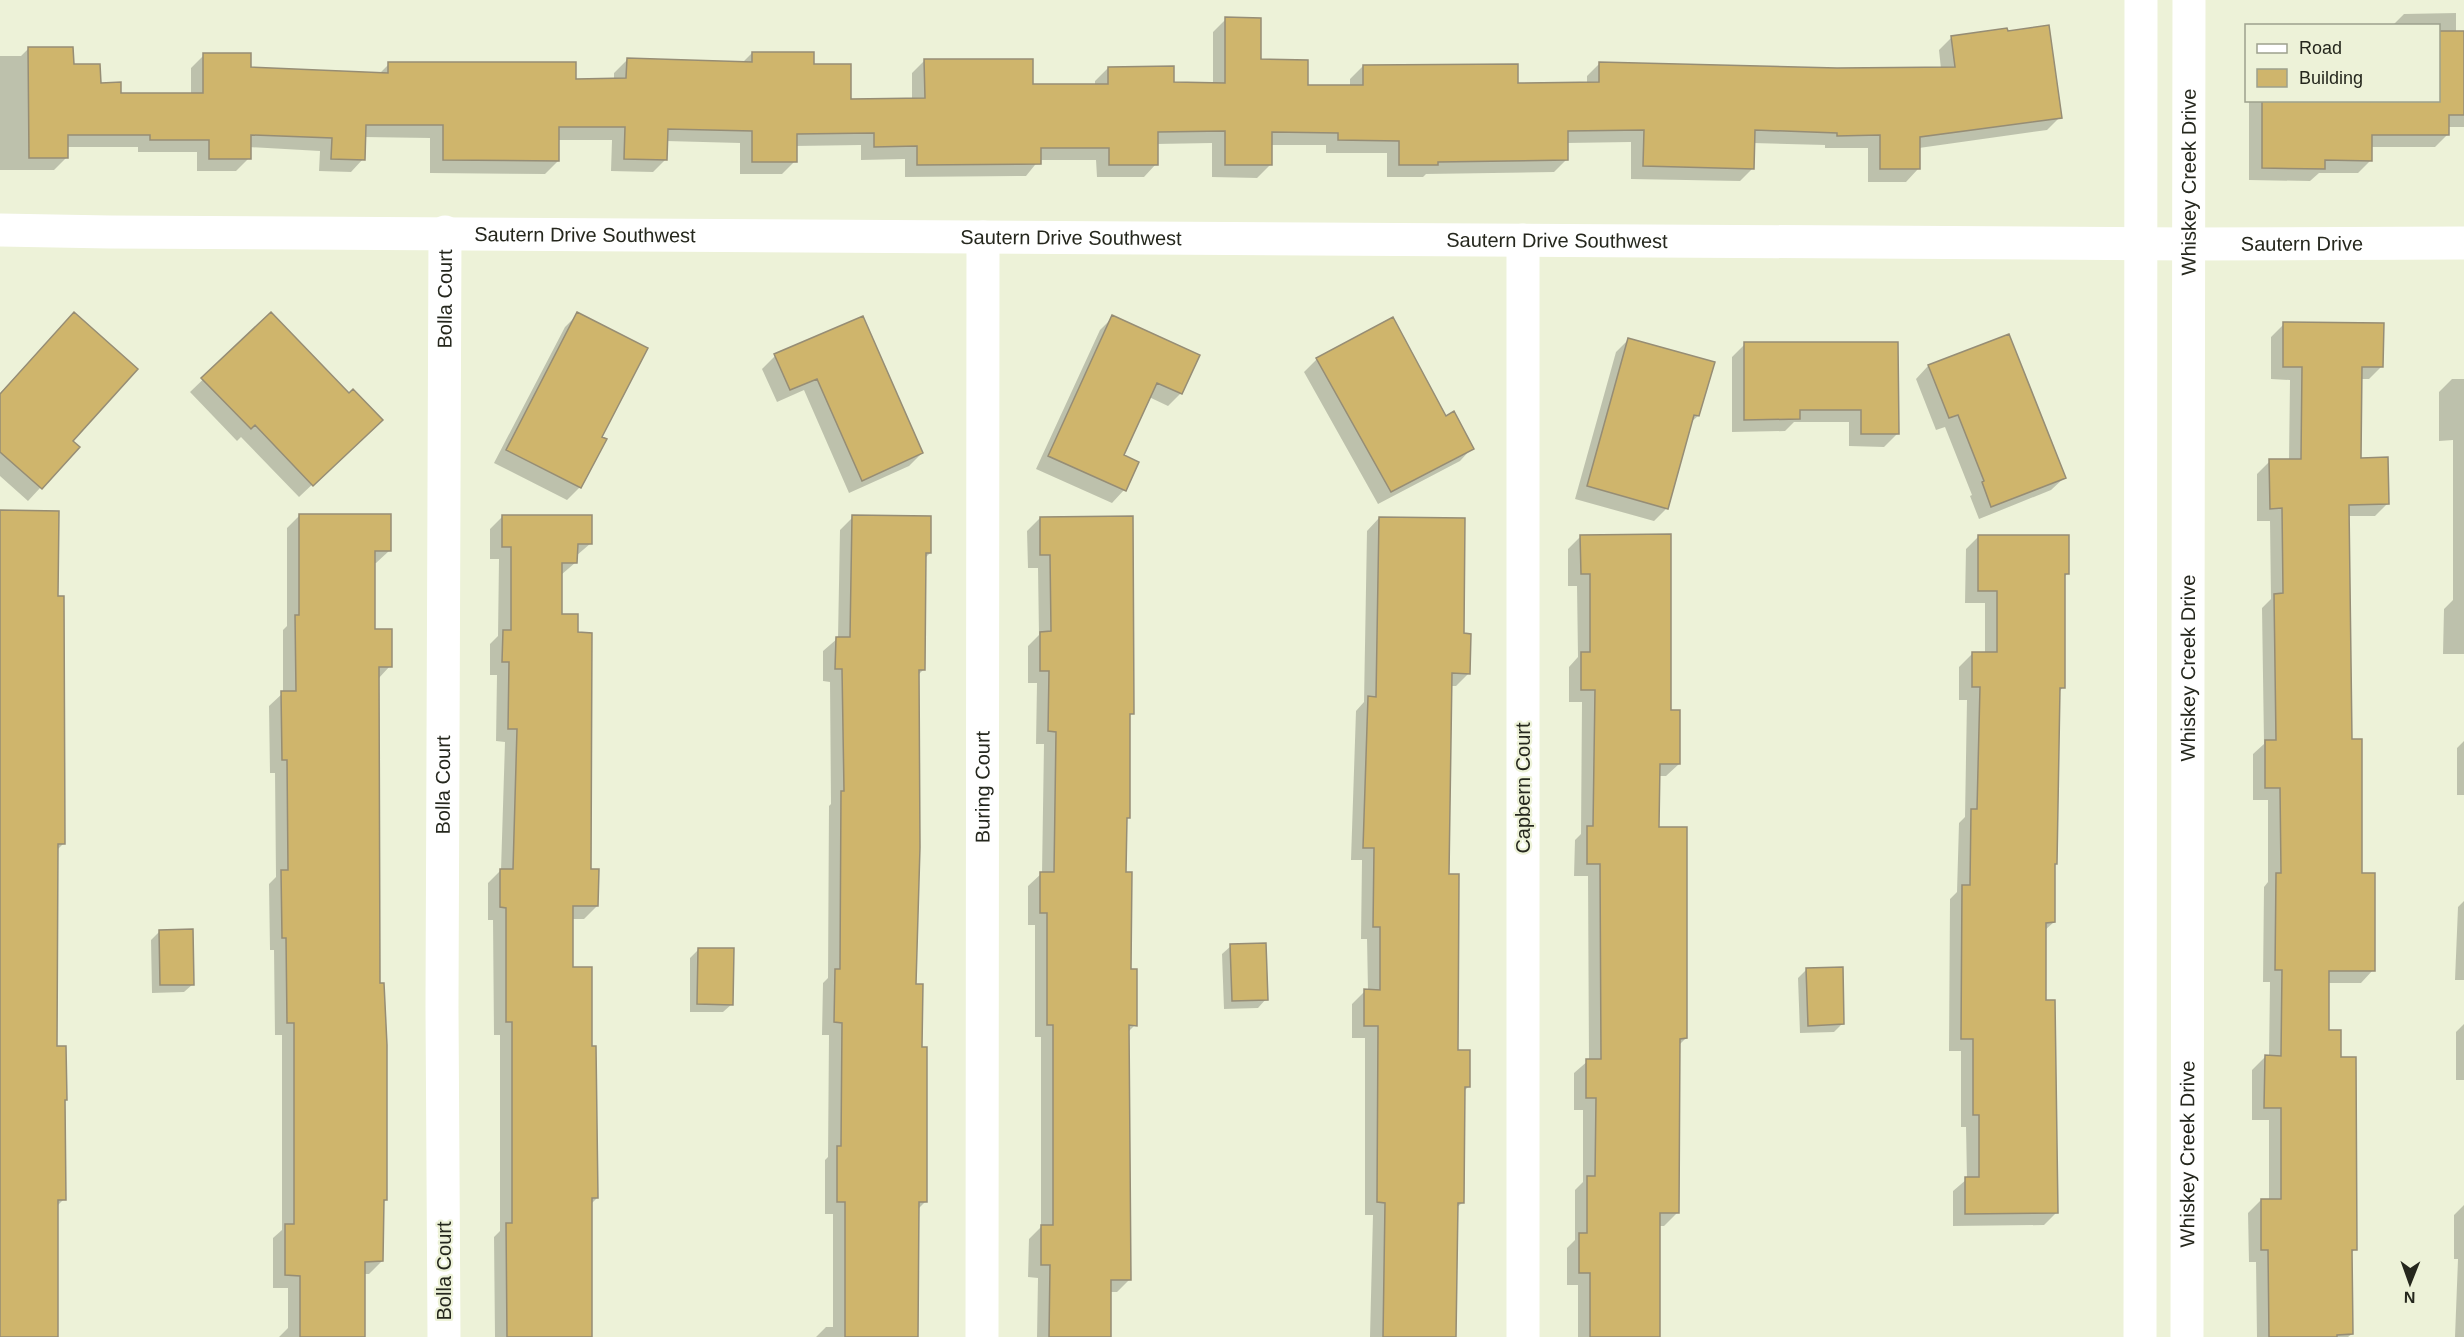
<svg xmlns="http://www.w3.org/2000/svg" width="2464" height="1337" font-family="Helvetica,sans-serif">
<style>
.shadow{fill:#0003}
.building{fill:#cfb56c;stroke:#968d75;stroke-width:1.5}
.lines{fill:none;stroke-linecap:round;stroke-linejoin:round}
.minor{stroke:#fff;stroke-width:33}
.labels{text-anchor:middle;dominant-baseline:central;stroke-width:4.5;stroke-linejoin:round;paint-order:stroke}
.street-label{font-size:20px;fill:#25271d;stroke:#edf2d8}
</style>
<rect width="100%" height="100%" fill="#edf2d8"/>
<!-- shadow -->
<path class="shadow" d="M2456,13V32H2464V127H2448V134L2435,147H2371V160L2358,173H2319L2310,181L2249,180V100H2438V26H2392L2404,14Z
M1226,19L1260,61L1307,87H1350V79L1363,66L1517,85L1587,84V76L1600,63L1837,70L1941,69L1939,50L1952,37L2060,117L2047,130L1919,148L1918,169L1906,182H1868V148H1825V145L1753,143V168L1740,181L1631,179V142L1567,143V159L1554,172L1426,174L1423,177H1387V153H1326V145H1270V165L1257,178L1212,177V143L1156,144V164L1144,177H1097L1096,160H1039L1026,176L905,177V159L861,160V145L795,146V161L782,174H740V143L666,141V159L653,172L611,171L612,140H558V161L545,174L430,173V138L364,137L363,159L351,172L319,171L320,151L249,147V158L236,171H197V152H138V147H67V157L54,170H0V56H21L28,49L72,65L119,94H191V68L204,55L249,69L379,74L389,64L575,80H614V73L627,60L742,63L752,53L812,65L850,101L912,100V73L924,61L1031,85H1095V81L1108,68L1173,84H1213V32Z
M271,314L368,432L299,497L241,437L237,441L190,392Z
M578,314L580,487L567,500L494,463L565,327Z
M1113,317L1181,393L1168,406L1149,397L1122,456L1124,490L1112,503L1036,469L1100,330Z
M862,318L922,453L909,466L849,493L804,390L777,402L762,369L775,356Z
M2284,324L2382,366L2369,379H2360V459L2388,503L2375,516H2348L2350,741L2361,875L2373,970L2361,983H2328V1032L2340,1059L2355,1249L2351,1253L2352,1334L2348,1337H2257L2256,1262H2249L2248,1213L2261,1200L2269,1201V1120H2252V1070L2265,1057H2269L2270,982H2263L2264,887L2268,882V800H2253V754L2264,744L2262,608L2271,599L2270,521H2257V474L2270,461L2289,460L2290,380L2271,379V337Z
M61,327L71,441L78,447L28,501L0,476V393Z
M2008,336L2064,478L2051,490L1979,519L1970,496L1972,495L1945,427L1936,430L1916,379L1928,366Z
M1629,339L1698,416L1690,423L1667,508L1654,521L1575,499L1616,352Z
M1897,343V434L1884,447L1849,446V422H1794L1785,431L1732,432V357L1745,344Z
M1317,359L1472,448L1460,461L1378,504L1304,372Z
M2452,379H2464V654H2443L2444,609L2453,600V440L2439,441V392Z
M0,512L56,597L64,843L56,851L55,1047L65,1100L63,1102L64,1199L56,1207L57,1337H0Z
M300,515L389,551L376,563H373V630L390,666L378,679V985L386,1200L382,1203V1261L369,1274H363V1337H279L288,1328V1288H273V1238L282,1230V1035H275L274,950H270L269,884L276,877L275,773H270L269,706L283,693V630L287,626V528Z
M503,516L591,543L576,556V562L561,575V616L589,871L597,906L584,919H571L572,969L590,1048L597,1198L591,1204L590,1337H495L494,1237L500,1231V1035H494L493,920H488V883L501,870L505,742L496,741L497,675H490V644L498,636L499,559H490V529Z
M853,517L930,553L925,558L924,669L917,676L914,986L920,1048L925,1202L917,1210V1337H816L826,1327H833V1214H825V1160L828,1157L829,1035H822L823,983L828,978L829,806L831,804L830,682L823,681V651L838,638L840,530Z
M1040,518L1132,713L1128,717V818L1126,820L1125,873L1130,971L1135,1025L1127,1033L1130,1279L1117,1292H1110L1109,1337H1037L1038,1278L1028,1277L1029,1239L1041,1227V1037H1035V925H1028V886L1042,873L1044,744H1036L1037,683H1028V646L1039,635L1038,568H1028L1027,531Z
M1379,518L1462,635L1469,673L1456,686H1450L1447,875L1456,1051L1469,1086L1463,1092L1462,1203L1456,1208L1454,1337H1370L1373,1215H1365V1038H1352V1004L1365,991H1368L1367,939H1361L1362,860H1351L1356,711L1364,702L1367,531Z
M1581,536L1670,711L1679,764L1666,776H1658V828L1686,1038L1679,1045L1677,1213L1664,1226H1659L1660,1337H1578V1285H1567V1248L1575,1240V1190L1583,1182V1110H1574V1073L1589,1060L1588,876H1574L1575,840L1581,834L1582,702H1569V667L1578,657L1577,586H1568V549Z
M1979,536L2068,573L2064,577L2063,687L2059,692L2056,864L2053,866L2054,922L2044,931V1002L2057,1212L2044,1225L1953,1226V1191L1967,1179L1966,1127H1961V1051H1949L1950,899L1957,892L1959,823L1965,817L1967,700H1959V667L1972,654H1985V603H1965L1966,549Z
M2464,741V795H2457V748Z
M2464,901V980H2455L2458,907Z
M160,931L193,984L184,992L152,993L151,940Z
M1231,946L1266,999L1258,1008L1224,1009L1222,954Z
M699,949L732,1004L723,1012H690V958Z
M1807,969L1842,1024L1834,1032L1800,1033L1798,978Z
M2464,1024V1080H2456V1032Z
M2464,1205V1337H2455L2458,1259H2454V1215Z"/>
<!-- building -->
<path class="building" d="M1225,17L1261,18V59L1308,60V85H1363V65L1518,64V83L1599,82V62L1837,68L1955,67L1951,36L2007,28L2008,31L2049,25L2062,118L1920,137V169H1880V135L1837,136V133L1755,130L1754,169L1643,166L1644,130L1568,131V160L1438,162V165H1399V141L1338,140V133L1272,132V165H1225V131L1158,132V165H1109V148H1041V164L917,165V146L874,147V133L797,134V162H752V131L668,129L667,160L624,159L625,127H559V161L443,160V125H366L365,160L331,159L332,138L251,135V159H209V140H150V135H68V158H29L28,47H73L74,64H100L101,83L121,82V93H203V53H251V67L388,73V62H576V79L626,78L627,58L752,62V52H814V64H851V99L925,98L924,59H1033V84H1108V67L1174,66V82L1225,83Z
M2439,31H2464V115H2449V135H2372V161L2325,160V169L2262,168V100H2439Z
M74,312L138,369L73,441L80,447L42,489L0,452V394Z
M271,312L349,393L353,389L383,420L313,486L255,425L251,429L201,378Z
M577,312L648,348L602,437L607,439L581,488L506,450Z
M1112,315L1200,355L1182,394L1157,383L1124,455L1139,462L1126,491L1048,456Z
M863,316L923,453L862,481L817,379L790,390L774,354Z
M1393,317L1446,416L1454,411L1474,449L1391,492L1316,358Z
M2283,322L2384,323L2383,367H2362L2361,458L2388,457L2389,504L2349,505L2352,739H2362V873H2375V971H2329V1030H2341V1057H2356L2357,1250H2352L2353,1334L2337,1335V1337H2269L2268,1250H2261V1199H2281V1108H2264L2265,1055L2281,1056L2282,970H2275L2276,873H2281L2280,788H2265V740H2276L2274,594L2283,593L2282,508L2270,509L2269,459H2301L2302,367H2283Z
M2009,334L2066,478L1991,507L1982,482L1984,481L1958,415L1949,418L1928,365Z
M1628,338L1715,362L1699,416L1694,415L1668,509L1587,486Z
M1744,342H1898L1899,434H1861V410H1800V419L1744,420Z
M0,510L59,511L58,596H64L65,844H58L57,1046H66L67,1100H65L66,1200H58V1337H0Z
M299,514H391V551H375V629H392V667H379L380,983H384L387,1045V1200H384L383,1261L365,1262V1337H300V1276L285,1275V1224H294V1023H287L286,938H282L281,870H288L287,760H282L281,691H296L295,615H299Z
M502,515H592V544H578L577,563H562V614H578V632L592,633L591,869H599L598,906H573V967H592V1046H596L598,1198H592V1337H507L506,1223H512V1022H506V908L500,907V869H513L517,729H508L509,662H502L503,630H511V547H502Z
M852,515L931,516V553H926L925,670H919L920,847L916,984H923L922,1047H927V1202H919L918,1337H845V1202H837V1146H841L842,1023L834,1022L835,969H840L841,791H844L842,669H835L836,637H850Z
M1133,516L1134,714H1130V818H1127L1126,872H1132L1131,969H1137V1026L1129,1025L1131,1280H1111V1337H1049L1050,1265H1041V1225H1053V1025H1047V913H1040V872H1054L1056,732L1048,731L1049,671H1040V632L1051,631L1050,555H1040V517Z
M1379,517L1465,518L1464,633L1471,634L1470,674L1452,673L1449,874H1459L1458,1050H1470V1087H1465L1464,1203H1458L1456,1337H1383L1385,1203L1377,1202L1378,1026H1364V989L1380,990V927H1373L1374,848H1363L1368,696L1376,697Z
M1671,534V710H1680V764H1660L1659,827H1687V1038L1680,1039L1679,1213H1660V1337H1590V1273H1579V1233H1587V1176H1595L1596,1098H1586V1059H1601L1600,864H1587V826H1593L1595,690H1581V652H1590V574H1581L1580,535Z
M1978,535H2069V574H2065V688H2060L2057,864H2055V922L2046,923V1000H2055L2058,1213L1965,1214V1177H1979V1115H1973V1039H1961L1962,885H1970L1971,809H1977L1980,687H1972V652H1997V591H1978Z
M193,929L194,985H160L159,930Z
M1266,943L1268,1000L1232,1001L1230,944Z
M698,948H734L733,1005L697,1004Z
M1843,967L1844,1024L1808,1026L1806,968Z"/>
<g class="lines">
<!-- minor -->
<g class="minor">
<path id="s1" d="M0,230L110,232L2190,244L2464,243"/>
<path id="s2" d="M444,1337L442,1007L445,232"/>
<path id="s3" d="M982,1337L983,237"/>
<path d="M1523,1337V240"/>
<path d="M2140,1337L2141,0"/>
<path id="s4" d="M2187,1337L2189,0"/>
</g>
</g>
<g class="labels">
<!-- street labels -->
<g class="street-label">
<text stroke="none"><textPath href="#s4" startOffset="1155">Whiskey Creek Drive</textPath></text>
<text stroke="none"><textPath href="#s1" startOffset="585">Sautern Drive Southwest</textPath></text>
<text stroke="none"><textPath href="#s1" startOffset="1071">Sautern Drive Southwest</textPath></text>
<text stroke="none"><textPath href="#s1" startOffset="1557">Sautern Drive Southwest</textPath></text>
<text stroke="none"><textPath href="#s1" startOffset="2302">Sautern Drive</textPath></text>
<text stroke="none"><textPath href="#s2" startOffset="1038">Bolla Court</textPath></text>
<text stroke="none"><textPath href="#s4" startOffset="669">Whiskey Creek Drive</textPath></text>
<text stroke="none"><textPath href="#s2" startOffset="552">Bolla Court</textPath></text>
<text stroke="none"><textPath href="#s3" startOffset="550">Buring Court</textPath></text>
<text transform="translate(1523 788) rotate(-90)">Capbern Court</text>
<text stroke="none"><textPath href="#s4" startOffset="183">Whiskey Creek Drive</textPath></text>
<text transform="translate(444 1271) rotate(-90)">Bolla Court</text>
</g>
</g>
<!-- legend -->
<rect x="2245" y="24" width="195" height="78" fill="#edf2d8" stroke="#9da18d" stroke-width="1.5"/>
<rect x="2257" y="44" width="30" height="9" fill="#ffffff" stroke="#9da18d" stroke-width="1.5"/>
<text x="2299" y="54" font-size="18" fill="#25271d">Road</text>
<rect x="2257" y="69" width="30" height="18" fill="#cfb56c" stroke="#9da18d" stroke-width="1.5"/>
<text x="2299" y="84" font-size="18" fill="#25271d">Building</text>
<!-- north arrow -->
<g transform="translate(2410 1283) rotate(181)" stroke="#edf2d8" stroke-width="4.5" paint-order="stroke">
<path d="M0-4.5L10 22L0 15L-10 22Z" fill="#25271d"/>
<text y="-9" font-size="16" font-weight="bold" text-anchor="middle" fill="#25271d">N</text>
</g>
</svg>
